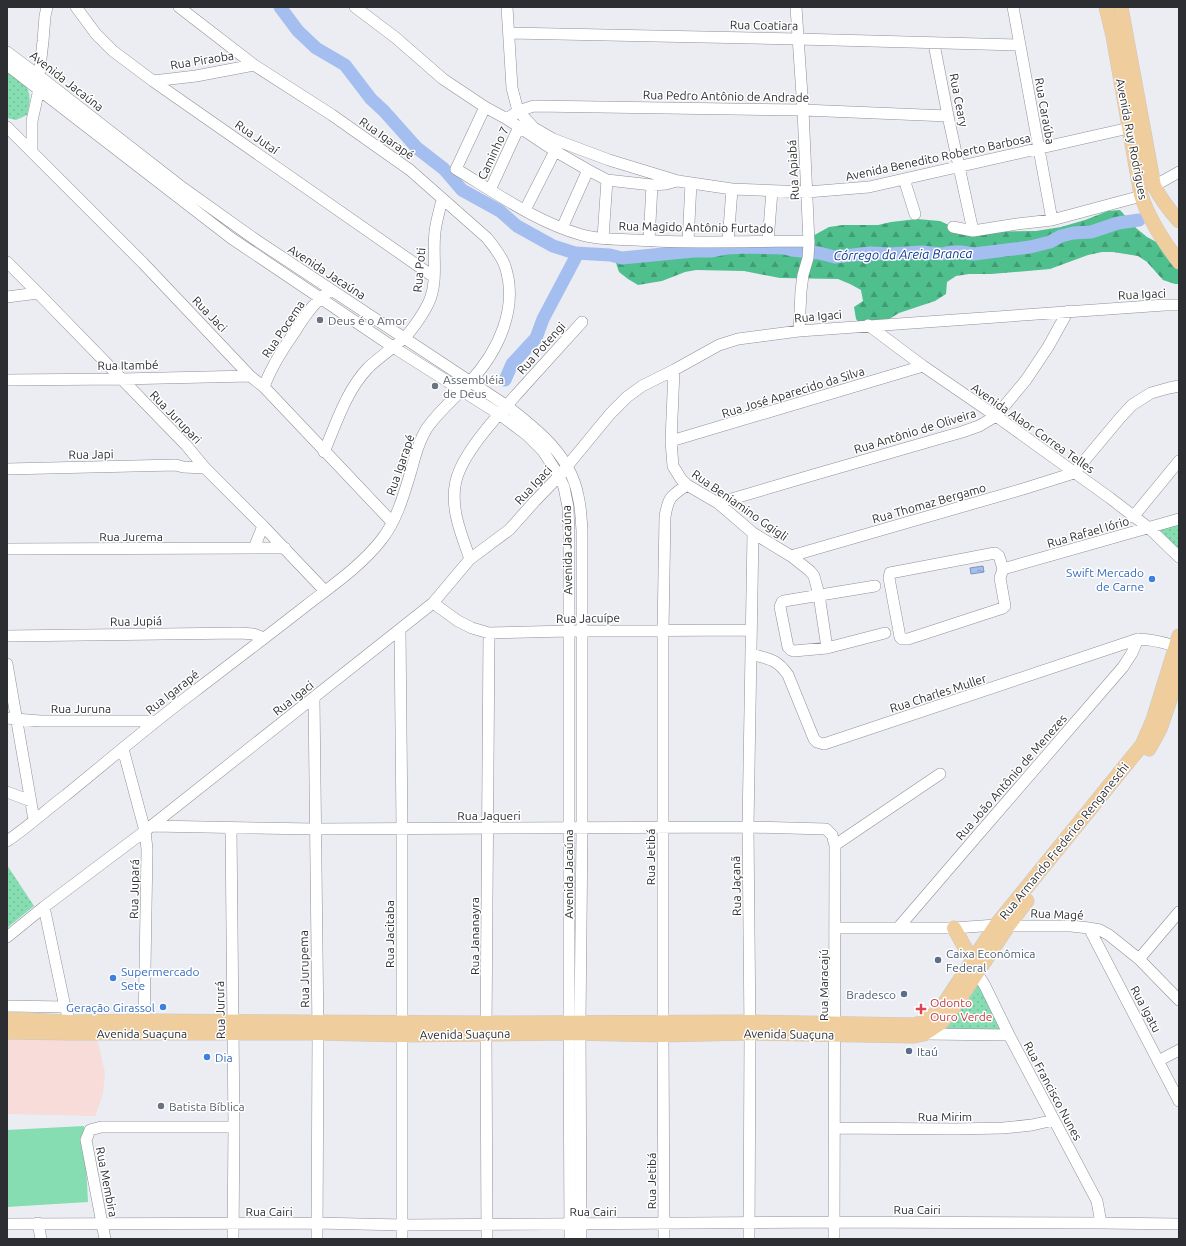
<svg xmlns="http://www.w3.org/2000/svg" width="1186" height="1246" font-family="Ubuntu,sans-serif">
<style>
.education{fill:#f7dcd9}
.forest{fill:url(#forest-firs)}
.park{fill:url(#park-dots)}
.garden{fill:#86ddb2}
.water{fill:url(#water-ripples);stroke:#8093b7}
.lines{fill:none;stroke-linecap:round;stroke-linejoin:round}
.river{stroke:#a4bef0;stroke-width:13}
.minor-casing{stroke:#8f9197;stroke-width:12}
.major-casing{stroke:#c8c9c9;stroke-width:15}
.minor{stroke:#fff;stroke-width:11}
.major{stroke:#f0cd9c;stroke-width:14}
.worship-dot{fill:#6b7280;stroke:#fff;stroke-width:1.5}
.shop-dot{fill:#3f7fe0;stroke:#fff;stroke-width:1.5}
.service-dot{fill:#5c6f8a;stroke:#fff;stroke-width:1.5}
.health-dot{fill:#e0444e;stroke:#fff;stroke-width:1.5}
.labels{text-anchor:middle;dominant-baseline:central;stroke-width:3;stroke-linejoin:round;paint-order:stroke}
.street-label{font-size:12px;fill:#2d2e31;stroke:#fff}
.worship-label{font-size:12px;fill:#5b616d;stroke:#fff;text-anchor:start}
.shop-label{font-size:12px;fill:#366cbe;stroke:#fff;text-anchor:end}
.service-label{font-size:12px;fill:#4e5e75;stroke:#fff;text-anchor:start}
.health-label{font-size:12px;fill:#be3a42;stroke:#fff;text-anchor:start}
.water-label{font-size:13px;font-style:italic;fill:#103894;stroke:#fff}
</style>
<defs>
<pattern id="forest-firs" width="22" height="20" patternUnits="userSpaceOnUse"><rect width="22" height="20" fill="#4ebf8d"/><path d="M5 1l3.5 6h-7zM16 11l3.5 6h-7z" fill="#419c74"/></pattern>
<pattern id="park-dots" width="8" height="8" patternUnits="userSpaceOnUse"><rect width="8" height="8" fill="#86ddb2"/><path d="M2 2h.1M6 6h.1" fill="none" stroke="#74be9a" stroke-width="1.8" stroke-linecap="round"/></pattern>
<pattern id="water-ripples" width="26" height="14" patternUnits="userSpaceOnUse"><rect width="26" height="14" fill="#a4bef0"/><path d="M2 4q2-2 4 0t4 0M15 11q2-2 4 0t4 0" fill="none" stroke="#869bc3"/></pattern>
</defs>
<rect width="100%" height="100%" fill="#ebedf3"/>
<!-- education -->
<path class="education" d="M97,1038L105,1073L103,1094L95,1116L7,1114V1039Z"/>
<!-- forest -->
<path class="forest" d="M1120,210L1136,228L1147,237L1160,244L1179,265V284H1175L1163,280L1147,262L1138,256L1113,252H1102L1088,255L1050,269L991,274H969L956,276L947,282L946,294L935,301L899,313L886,321L863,328L856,319L854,307L863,301L861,290L850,284L838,279L780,278L744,271L696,270L685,272L662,281L638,285L628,279L619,272L615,260V258L658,252L697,248H710L809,238L829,227L843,225H878L891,222L917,219L940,221L951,226L974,232L1036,231L1061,227L1085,220L1108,211Z"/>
<!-- park -->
<path class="park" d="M7,71C27,84 34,89 27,115L16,120L7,118Z
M1179,521V554L1157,528Z
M7,865L34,906L7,928Z
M977,980L996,1017L1001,1032L937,1033Z"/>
<!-- garden -->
<path class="garden" d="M84,1126L88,1202L7,1207V1130Z"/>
<!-- water -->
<path class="water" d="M983,566L984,572L971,574L970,568Z"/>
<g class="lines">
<!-- river -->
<path class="river" d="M280,7L298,31L316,48L345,65L371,99L384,111L417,148L444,169L462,190L500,211L517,226L553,246L575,253L610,255L622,258L694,251H712L727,248L746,247L784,248L792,250L819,253L835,257L870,253L890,254L922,252L942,254L951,252H961L974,254L1030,247L1050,242L1061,236L1073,233L1091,232L1118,223L1139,220
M505,380L512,364L536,338L543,319L578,253"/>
<!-- minor casing -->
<g class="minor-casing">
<path id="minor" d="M76,7L96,34L113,51L153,81L434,277
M355,7L396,38L443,79L485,107L507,119L555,151L588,170L607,180L652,185L666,184L677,181
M507,7L512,88L518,111L522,115L534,128L553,139L609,160L678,181L732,189L807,192L869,187L1129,128
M796,7L803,110L809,243L808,258L803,275L801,291L799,331
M1013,7L1052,220
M509,33L798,39L1020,45
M934,44L948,116L973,231
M7,52L39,76L183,188L256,240L507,406C537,429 571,456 578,496C581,507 581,519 582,530V828L580,1023L581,1239
M7,65L231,238L393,347L499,414L527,435L543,451L559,476L564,487L568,507L569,533V1033L570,1239
M153,81L196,76L254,65
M485,107L456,169C496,193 536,222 582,235C599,240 618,239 636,240C694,244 751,241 809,241
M507,119L518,111L534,106L803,110L948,116
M7,127L143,263L250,376L264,387L392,522
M32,152V121L39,89V76L43,41L45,16L47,7
M904,179L915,214
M1154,186L1179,172
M490,190L519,127
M525,210L555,151
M953,227L973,231L1017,224L1052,220L1134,198L1141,195
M562,228L588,170
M603,238L607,180
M649,241L652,185
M768,241L772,191
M688,242L691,183
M728,242L732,189
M7,262L38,293L186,445L205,468L263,526L325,591
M7,297L38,293
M868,325L923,366L996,416L1110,498L1149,528L1179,557
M674,370L671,441L673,466L681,479L687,485L718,503L753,533L791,556L810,571L814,576L819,595L827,648
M7,380L121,379L250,376
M264,387C271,367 282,350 294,333C303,319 312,304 326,294
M671,441L923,366
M324,452C336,424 346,391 368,368C379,357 392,349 403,339C411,332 423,314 428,304C439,282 432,256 435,232C436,221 440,210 442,199
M7,469L176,465L183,467L205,468
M1074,473L1120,418L1132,405L1151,393L1169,388L1179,386
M718,503L813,475L962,432L979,426L996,416L1026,380L1048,347L1068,311
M1133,517L1179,461
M254,548L263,526
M7,549L285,548
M995,553L999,556L1003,569L1000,578L1005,606L1003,608L908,639H902L900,637L889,578L890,573Z
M791,556L1023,489L1074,473
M470,559C462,536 451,511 455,486C459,454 504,409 525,385C544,364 563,343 582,322
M1003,569L1179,519
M875,586L784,601L782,602L780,607L788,647L791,650L794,651L827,648L885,633
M433,603L458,621L472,628L489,633L569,631L751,630
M400,630L402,828V1239
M7,636L241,633L253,634L264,638
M751,654C769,659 777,659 788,675L814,739L817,742L824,744L1138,639C1153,639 1165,643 1179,647
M7,664L34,820
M314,698L318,1033L317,1239
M7,718L16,719L40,721H156
M123,749L145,831L147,849L144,1029
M7,792L31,801
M152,826L315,829L748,827L826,829L832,835L835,845L834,1239
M231,828L234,1127L233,1239
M7,841C28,827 46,810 66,795C109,760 151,724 195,691C233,662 270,634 307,605C333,585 362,565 382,539C397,520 404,494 411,471C415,456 419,441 427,428C439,411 455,398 469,383C498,352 519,308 505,266C501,255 494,247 487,238L410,170L332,115L254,65L179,7
M835,845L940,774
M44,907L65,1007L70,1022
M836,928H954L996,925L1008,926H1071L1089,928L1100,930L1109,935L1139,959L1179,1000
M898,928L977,836L1123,667L1132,653L1138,639
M1089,928L1179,1101
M7,937L44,907L145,831L433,603L470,559L509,530L535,501L559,476L610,414L627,397L642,386L674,370L719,345L738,339L799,331L1165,305H1179
M1139,959L1179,912
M977,973L985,986L1009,1035L1097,1201L1101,1223
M7,1006L65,1007
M924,1034L1009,1035
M1158,1061L1179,1050
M834,1128L955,1129L1003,1128L1032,1125L1054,1120
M38,1223L41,1239
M7,1224L317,1223L402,1225L834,1222L1101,1223L1179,1224
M105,1239L86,1140L90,1130L101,1127H234
M487,1239L486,1034L489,633
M664,1239L663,1035V630L665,517C668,497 671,496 687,485
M749,1239L750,1033L748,827L753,533"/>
</g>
<!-- major casing -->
<g class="major-casing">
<path id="major" d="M1106,7L1113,36L1141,195C1149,220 1163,241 1179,262
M1121,7L1154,186C1161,199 1169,210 1179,221
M1149,749L1160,729L1179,674
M954,928L972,960
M7,1019L70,1022L144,1021L486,1023L750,1022L915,1025L925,1021L940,1010L996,925L1142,745L1153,720L1179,636
M7,1032L70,1033H318L402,1035L569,1033L663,1035L750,1033L914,1036L924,1034L942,1022L957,1003L1008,926L1027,901"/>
</g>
<!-- minor -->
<use href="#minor" class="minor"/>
<!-- major -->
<use href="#major" class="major"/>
</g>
<!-- markers -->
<g class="worship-dot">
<circle cx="320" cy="320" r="4"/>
<circle cx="435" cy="386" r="4"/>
<circle cx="161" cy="1106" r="4"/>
</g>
<g class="shop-dot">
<circle cx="1152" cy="579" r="4"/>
<circle cx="113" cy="978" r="4"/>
<circle cx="163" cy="1007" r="4"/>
<circle cx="207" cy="1057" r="4"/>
</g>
<g class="service-dot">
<circle cx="938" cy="960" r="4"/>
<circle cx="904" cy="994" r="4"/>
<circle cx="909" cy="1051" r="4"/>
</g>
<path class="health-dot" d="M919 1003h4v4h4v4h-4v4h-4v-4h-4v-4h4z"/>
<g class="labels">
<!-- street labels -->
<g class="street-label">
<text transform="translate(764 25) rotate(1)">Rua Coatiara</text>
<text transform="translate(202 60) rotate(-9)">Rua Piraoba</text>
<text transform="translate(67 81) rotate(38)">Avenida Jacaúna</text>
<text transform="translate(726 96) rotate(1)">Rua Pedro Antônio de Andrade</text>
<text transform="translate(959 100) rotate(79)">Rua Ceary</text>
<text transform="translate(1045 111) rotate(80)">Rua Caraúba</text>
<text transform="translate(257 137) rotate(35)">Rua Jutaí</text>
<text transform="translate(387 138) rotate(35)">Rua Igarapé</text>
<text transform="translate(1132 139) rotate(79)">Avenida Ruy Rodrigues</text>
<text transform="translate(493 153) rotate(-65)">Caminho 7</text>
<text transform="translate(938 157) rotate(-12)">Avenida Benedito Roberto Barbosa</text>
<text transform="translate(793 170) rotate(-93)">Rua Apiabá</text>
<text transform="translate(696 227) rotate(1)">Rua Magido Antônio Furtado</text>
<text transform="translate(419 270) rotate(-85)">Rua Poti</text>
<text transform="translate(327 272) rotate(33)">Avenida Jacaúna</text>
<text transform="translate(1142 294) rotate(-3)">Rua Igaci</text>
<text transform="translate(210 314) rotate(46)">Rua Jaci</text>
<text transform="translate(818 316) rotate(-5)">Rua Igaci</text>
<text transform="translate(283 329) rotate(-56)">Rua Pocema</text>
<text transform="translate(541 348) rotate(-48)">Rua Potengi</text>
<text transform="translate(128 365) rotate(-1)">Rua Itambé</text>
<text transform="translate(793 392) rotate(-17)">Rua José Aparecido da Silva</text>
<text transform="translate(176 417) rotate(46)">Rua Jurupari</text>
<text transform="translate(1033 428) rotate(35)">Avenida Alaor Correa Telles</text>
<text transform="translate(915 431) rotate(-17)">Rua Antônio de Oliveira</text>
<text transform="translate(91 454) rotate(-1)">Rua Japi</text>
<text transform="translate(400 465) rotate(-71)">Rua Igarapé</text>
<text transform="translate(533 485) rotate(-47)">Rua Igaci</text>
<text transform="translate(929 503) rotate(-16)">Rua Thomaz Bergamo</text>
<text transform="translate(740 505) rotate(35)">Rua Beniamino Ggigli</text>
<text transform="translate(1088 532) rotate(-16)">Rua Rafael Iório</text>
<text x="131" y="536">Rua Jurema</text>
<text transform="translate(567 550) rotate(-91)">Avenida Jacaúna</text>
<text transform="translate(588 618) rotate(-1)">Rua Jacuípe</text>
<text transform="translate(136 621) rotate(-1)">Rua Jupiá</text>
<text transform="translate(172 692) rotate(-38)">Rua Igarapé</text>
<text transform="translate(938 693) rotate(-18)">Rua Charles Muller</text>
<text transform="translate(293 698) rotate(-38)">Rua Igaci</text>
<text x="81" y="708">Rua Juruna</text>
<text transform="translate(1011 777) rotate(-49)">Rua João Antônio de Menezes</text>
<text x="489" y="815">Rua Jaqueri</text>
<text transform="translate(1064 841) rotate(-51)">Rua Armando Frederico Renganeschi</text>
<text transform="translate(650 857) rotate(-90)">Rua Jetibá</text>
<text transform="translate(568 874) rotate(-90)">Avenida Jacaúna</text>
<text transform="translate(736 886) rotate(-91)">Rua Jaçanã</text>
<text transform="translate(134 889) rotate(-89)">Rua Jupará</text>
<text transform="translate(1057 914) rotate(2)">Rua Magé</text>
<text transform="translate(389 934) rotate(-90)">Rua Jacitaba</text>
<text transform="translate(474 936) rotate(-90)">Rua Jananayra</text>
<text transform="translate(304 969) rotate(-91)">Rua Jurupema</text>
<text transform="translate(823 985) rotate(-90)">Rua Maracajú</text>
<text transform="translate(1146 1009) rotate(62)">Rua Igatu</text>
<text transform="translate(220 1010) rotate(-91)">Rua Jururá</text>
<text x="142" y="1033">Avenida Suaçuna</text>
<text transform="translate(465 1034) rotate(-1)">Avenida Suaçuna</text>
<text transform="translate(789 1034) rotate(1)">Avenida Suaçuna</text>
<text transform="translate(1053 1091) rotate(62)">Rua Francisco Nunes</text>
<text x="945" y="1116">Rua Mirim</text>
<text transform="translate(651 1181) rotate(-90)">Rua Jetibá</text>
<text transform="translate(107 1182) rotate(79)">Rua Membira</text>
<text x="917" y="1209">Rua Cairi</text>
<text x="269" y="1211">Rua Cairi</text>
<text x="593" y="1211">Rua Cairi</text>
</g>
<!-- worship labels -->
<g class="worship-label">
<text x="328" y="320">Deus é o Amor</text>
<text x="443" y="379">Assembléia<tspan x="443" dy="14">de Deus</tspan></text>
<text x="169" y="1106">Batista Bíblica</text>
</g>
<!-- shop labels -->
<g class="shop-label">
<text x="1144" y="572">Swift Mercado<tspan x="1144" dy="14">de Carne</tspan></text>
<text x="121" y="971" text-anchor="start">Supermercado<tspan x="121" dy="14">Sete</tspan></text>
<text x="155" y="1007">Geração Girassol</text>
<text x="215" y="1057" text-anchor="start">Dia</text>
</g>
<!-- service labels -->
<g class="service-label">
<text x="946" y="953">Caixa Econômica<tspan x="946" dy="14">Federal</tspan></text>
<text x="896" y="994" text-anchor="end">Bradesco</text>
<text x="917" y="1051">Itaú</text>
</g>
<!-- health labels -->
<g class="health-label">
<text x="930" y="1002">Odonto<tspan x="930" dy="14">Ouro Verde</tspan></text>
</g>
<!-- water labels -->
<g class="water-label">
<text transform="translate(903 254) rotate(-1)">Córrego da Areia Branca</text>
</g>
</g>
<!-- border -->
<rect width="1186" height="1246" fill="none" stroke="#2d2e31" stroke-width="16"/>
</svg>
